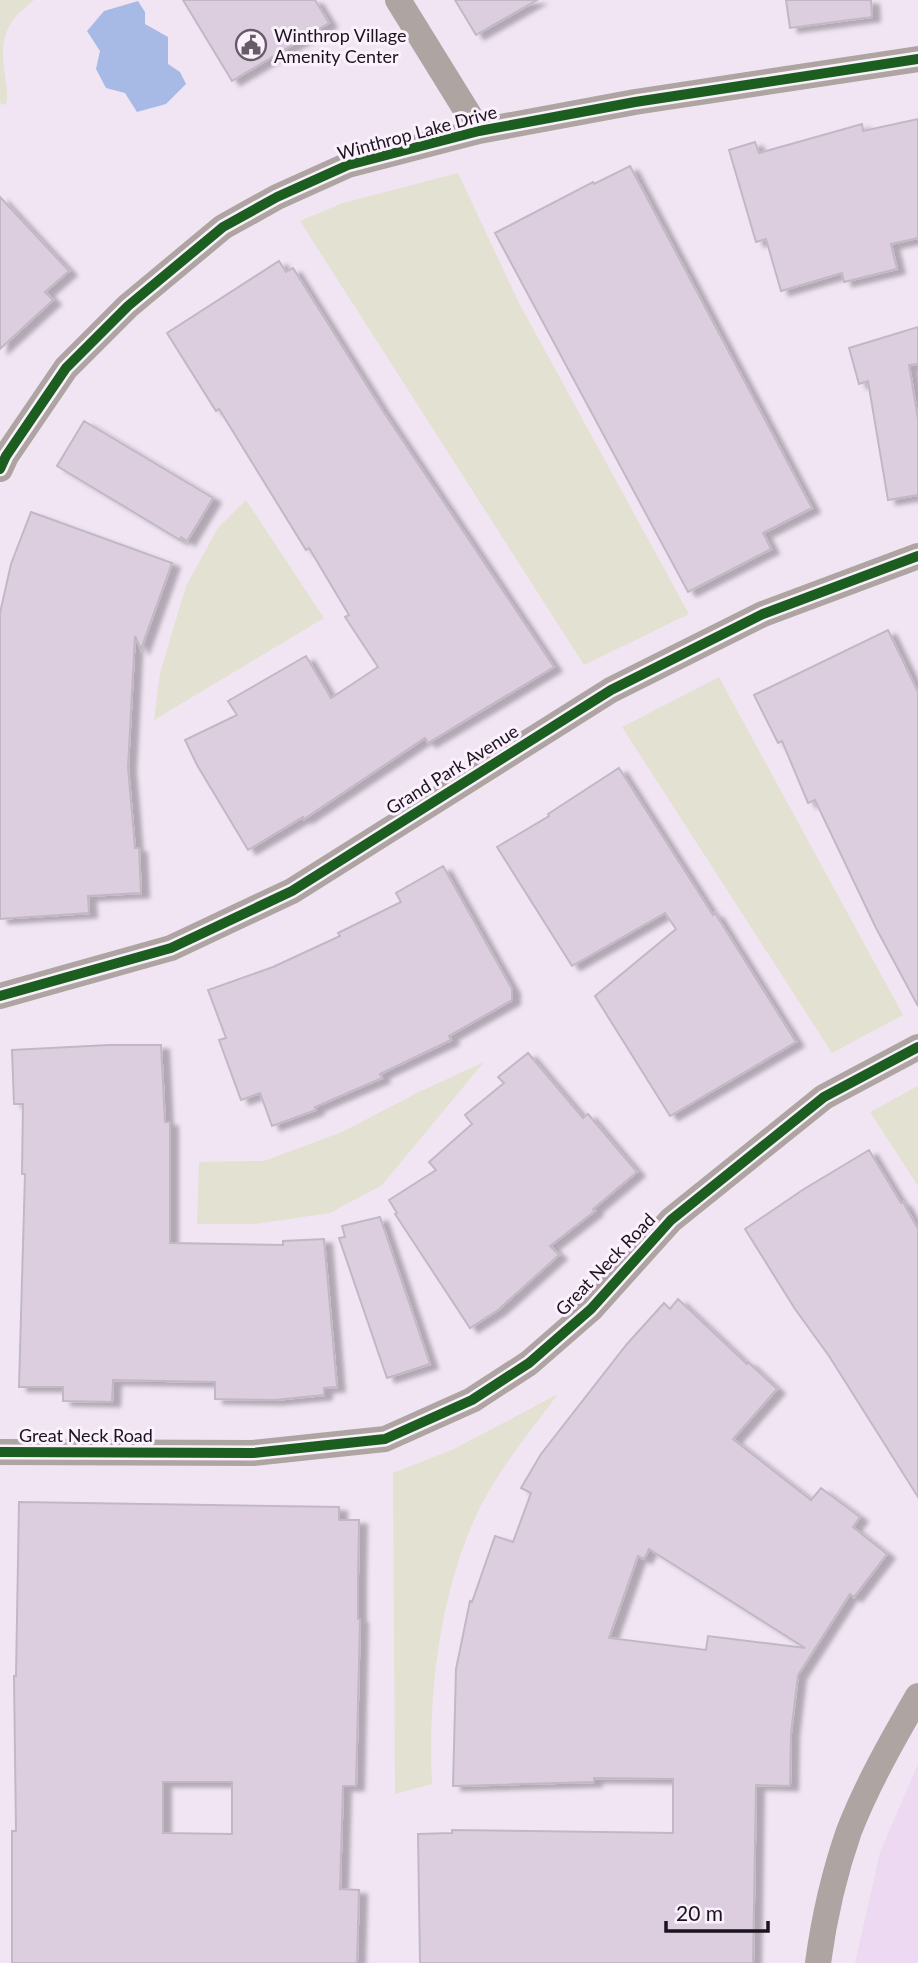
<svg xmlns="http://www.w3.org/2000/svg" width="918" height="1963" font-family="Lato,sans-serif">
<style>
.built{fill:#eed9f3}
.green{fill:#e3e1d1}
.water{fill:#a7bae6}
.building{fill:#dccedf;stroke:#c2b8c4;stroke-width:2;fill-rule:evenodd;filter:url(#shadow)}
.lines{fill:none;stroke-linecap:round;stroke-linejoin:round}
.street{stroke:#aea4a2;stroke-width:26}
.cycleway-casing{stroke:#faf1fc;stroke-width:15}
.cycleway{stroke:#1b5e20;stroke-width:10}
.labels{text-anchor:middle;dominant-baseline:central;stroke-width:6;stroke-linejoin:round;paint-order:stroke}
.poi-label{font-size:18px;fill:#1b131d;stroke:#faf1fc;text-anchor:start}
.street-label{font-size:18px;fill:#1b131d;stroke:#faf1fc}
</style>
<defs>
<filter id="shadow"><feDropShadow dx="8" dy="4.5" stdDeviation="2" flood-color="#0004"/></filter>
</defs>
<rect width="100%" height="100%" fill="#f1e5f4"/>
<!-- built -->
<path class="built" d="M918,1764V1963H855L880,1852Z"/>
<!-- green -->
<path class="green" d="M0,0H34C9,20 0,33 4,67C5,81 9,91 6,105L0,103Z
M458,173L519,303L689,614L584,665L300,221L343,203Z
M246,500L324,618L154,720L160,673L186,586L218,528Z
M719,677L903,1015L832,1053L622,727Z
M484,1062L382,1185L330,1213L255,1224H197L199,1162L264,1161L342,1132L419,1092Z
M918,1086V1186L870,1112Z
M558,1394C527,1436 491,1478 471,1527C438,1607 428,1699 432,1784L395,1794L393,1473L454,1449Z"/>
<!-- water -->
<path class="water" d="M138,1L145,12V24L168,37V64L180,72L186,84L166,104L137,112L125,93L106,88L96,69L100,51L87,31L104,11Z"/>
<!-- building -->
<path class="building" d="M183,0H315L329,23L232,81Z
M455,0H537L476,35Z
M786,0H871L872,17L790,28Z
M918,119V238L891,244L897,269L844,282L842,273L781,291L766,239L756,242L729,150L755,142L759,153L862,124L863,131Z
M630,166L812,508L763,533L771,549L688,592L495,233L593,182L594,184Z
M0,197L69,271L45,292L53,300L0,349Z
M279,261L286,272L293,268L383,411L554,667L428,743L425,738L304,819L303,817L248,850L197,765L185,740L237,715L228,701L306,656L331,698L378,667L345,617L349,615L309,548L306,550L219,409L216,411L167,333Z
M918,327V364L909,365L918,419V495L888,500L868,381L859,384L849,348Z
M84,421L213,498L187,541L181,537L180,540L57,466Z
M31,512L172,563L141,649L135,636L128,767L135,848H139L141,893L88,896L89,913L0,919V613L11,564Z
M888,630L918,692V1006L876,928L815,800L808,803L782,741L778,743L754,695Z
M619,768L713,915L715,913L796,1042L670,1116L595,996L676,929L665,913L572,966L497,847L549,816L548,814Z
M443,866L512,989V1000L449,1036L451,1040L380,1074L382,1078L315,1107L316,1110L272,1126L260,1093L241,1100L219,1040L226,1038L208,990L273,967L340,936L338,933L401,902L396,893Z
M109,1045H161L165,1122H170V1243L283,1245V1241L324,1239L337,1387L324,1388V1395L275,1400L215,1399V1382L113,1380L112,1402L63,1401V1387H19L25,1174H22L23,1104H14L12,1050Z
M528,1053L583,1118L588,1114L637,1172L593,1209L595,1211L550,1246L559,1255L498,1310L470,1328L395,1214L397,1213L389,1200L436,1170L429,1162L472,1124L465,1115L504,1083L498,1077Z
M869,1150L901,1203L903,1202L918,1229V1497L829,1356L795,1309L745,1229L804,1189Z
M380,1217L430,1364L387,1378L339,1238L345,1237L342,1226Z
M678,1299L747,1364L748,1362L777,1389L733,1439L811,1500L821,1488L860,1517L853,1527L887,1554L854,1597L850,1594L798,1675L791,1733L790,1786L756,1785L753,1963H420L418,1834L452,1833V1830L673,1833V1779L594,1778V1782L453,1786L456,1669L470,1601L472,1602L495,1536L513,1542L531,1493L521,1488L541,1454L627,1344L664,1303L670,1309ZM649,1549L805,1648L708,1636L706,1650L609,1638L638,1556L644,1559Z
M19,1502L339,1507V1520H359L358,1576V1619H360L356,1786H343L340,1889L359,1890L357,1963H12V1831H16L14,1676H16ZM163,1782H232V1834L163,1833Z"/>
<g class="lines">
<!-- street -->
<path class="street" d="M398,0L479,131
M0,469L6,456L66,368L128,306L223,227L277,197L348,165L479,131L635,102L918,59
M0,996L171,948L292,891L611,690L763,614L918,556
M0,1452L253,1453L385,1439L472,1400L529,1363L591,1309L671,1220L824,1097L918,1047
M818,1963C824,1918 834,1874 849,1831C867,1785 893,1739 918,1696"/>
<!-- cycleway casing -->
<g class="cycleway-casing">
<path id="cycleway" d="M0,469L6,456L66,368L128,306L223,227L277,197L348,165L479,131L635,102L918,59
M0,996L171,948L292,891L611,690L763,614L918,556
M0,1452L253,1453L385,1439L472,1400L529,1363L591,1309L671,1220L824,1097L918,1047"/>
</g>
<!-- cycleway -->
<use href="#cycleway" class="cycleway"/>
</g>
<!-- icons -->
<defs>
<g id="civic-ring" transform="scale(1.575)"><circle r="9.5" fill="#faf1fc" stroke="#665c68" stroke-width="1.5"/><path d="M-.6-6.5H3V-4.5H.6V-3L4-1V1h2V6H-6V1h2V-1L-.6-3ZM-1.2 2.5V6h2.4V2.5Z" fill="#665c68"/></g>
</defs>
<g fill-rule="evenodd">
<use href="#civic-ring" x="251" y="45"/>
</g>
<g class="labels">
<!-- poi labels -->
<g class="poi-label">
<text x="274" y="35">Winthrop Village<tspan x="274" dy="21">Amenity Center</tspan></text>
</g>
<!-- street labels -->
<g class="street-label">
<text transform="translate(417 132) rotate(-15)">Winthrop Lake Drive</text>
<text transform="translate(452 769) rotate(-32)">Grand Park Avenue</text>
<text transform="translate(605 1264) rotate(-46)">Great Neck Road</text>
<text x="86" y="1435">Great Neck Road</text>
</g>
</g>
<!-- scale -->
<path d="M666 1921v10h102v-10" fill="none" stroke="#1b131d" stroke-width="3.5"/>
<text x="676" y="1921" font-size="21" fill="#1b131d" stroke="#faf1fc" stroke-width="5" paint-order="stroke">20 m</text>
</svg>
